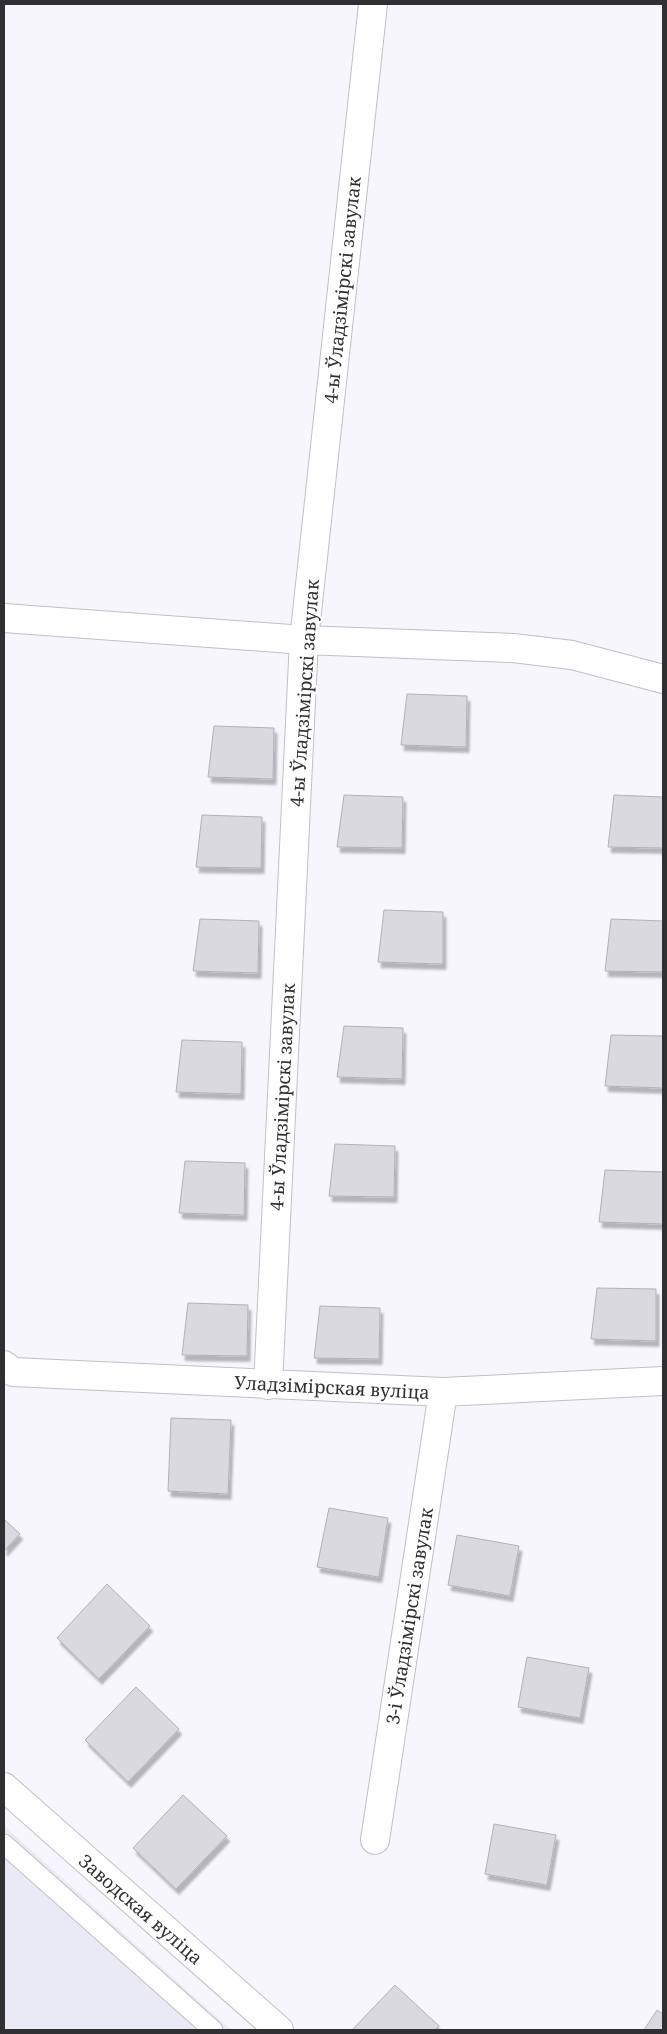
<svg xmlns="http://www.w3.org/2000/svg" width="667" height="2034" font-family="'Noto Serif',serif">
<style>
.built{fill:#eae9f6}
.building{fill:#dad9df;stroke:#b2b1b7;filter:url(#shadow)}
.lines{fill:none;stroke-linecap:round;stroke-linejoin:round}
.service-casing{stroke:#c0c0c5;stroke-width:21}
.minor-casing{stroke:#c0c0c5;stroke-width:30}
.service{stroke:#fff;stroke-width:19}
.minor{stroke:#fff;stroke-width:28}
.labels{text-anchor:middle;dominant-baseline:central;stroke-width:4;stroke-linejoin:round;paint-order:stroke}
.street-label{font-size:18px;fill:#303032;stroke:#fff}
</style>
<defs>
<filter id="shadow"><feDropShadow dx="3" dy="5.5" stdDeviation="1" flood-color="#0004"/></filter>
</defs>
<rect width="100%" height="100%" fill="#f7f6fc"/>
<!-- built -->
<path class="built" d="M4,1826L231,2030H4Z"/>
<!-- building -->
<path class="building" d="M407,694L467,696L466,747L401,745Z
M214,726L274,728L273,779L208,777Z
M344,795L403,797L402,848L337,847Z
M614,795L663,797V848L608,847Z
M202,815L262,817L261,868L196,867Z
M384,910L443,912V964L378,962Z
M200,919L259,921L258,973L193,971Z
M611,919L663,921V972L605,971Z
M344,1026L403,1028L402,1079L337,1077Z
M611,1035L663,1036V1088L605,1086Z
M182,1040L242,1042L241,1094L176,1092Z
M335,1144L395,1146L394,1197L329,1196Z
M185,1161L245,1163L244,1215L179,1213Z
M605,1170L663,1172V1224L599,1222Z
M597,1288L656,1289V1341L591,1339Z
M188,1303L248,1305L247,1356L182,1355Z
M320,1306L380,1308L379,1359L314,1358Z
M171,1418L231,1420L228,1494L168,1491Z
M329,1508L388,1518L379,1577L317,1567Z
M4,1519L20,1534L4,1551Z
M457,1535L519,1546L510,1596L448,1585Z
M107,1584L150,1626L99,1679L57,1638Z
M527,1657L589,1668L580,1718L518,1707Z
M136,1687L179,1729L128,1782L85,1740Z
M183,1795L227,1836L176,1889L133,1848Z
M494,1824L556,1835L547,1885L485,1874Z
M395,1985L439,2026L435,2030H352Z
M657,2010L663,2014V2030H644Z"/>
<g class="lines">
<!-- service casing -->
<g class="service-casing">
<path id="service" d="M4,1844L213,2030"/>
</g>
<!-- minor casing -->
<g class="minor-casing">
<path id="minor" d="M4,618L304,640L513,648L572,655L663,679
M4,1365L13,1372L443,1392L663,1381
M268,1385L304,640L373,4
M4,1787L279,2030
M375,1840L443,1392"/>
</g>
<!-- service -->
<use href="#service" class="service"/>
<!-- minor -->
<use href="#minor" class="minor"/>
</g>
<g class="labels">
<!-- street labels -->
<g class="street-label">
<text transform="translate(342 290) rotate(-84)">4-ы Ўладзімірскі завулак</text>
<text transform="translate(304 693) rotate(-86)">4-ы Ўладзімірскі завулак</text>
<text transform="translate(282 1097) rotate(-87)">4-ы Ўладзімірскі завулак</text>
<text transform="translate(332 1387) rotate(3)">Уладзімірская вуліца</text>
<text transform="translate(409 1616) rotate(-81)">3-і Ўладзімірскі завулак</text>
<text transform="translate(141 1909) rotate(41)">Заводская вуліца</text>
</g>
</g>
<!-- border -->
<rect width="667" height="2034" fill="none" stroke="#303032" stroke-width="10"/>
</svg>
